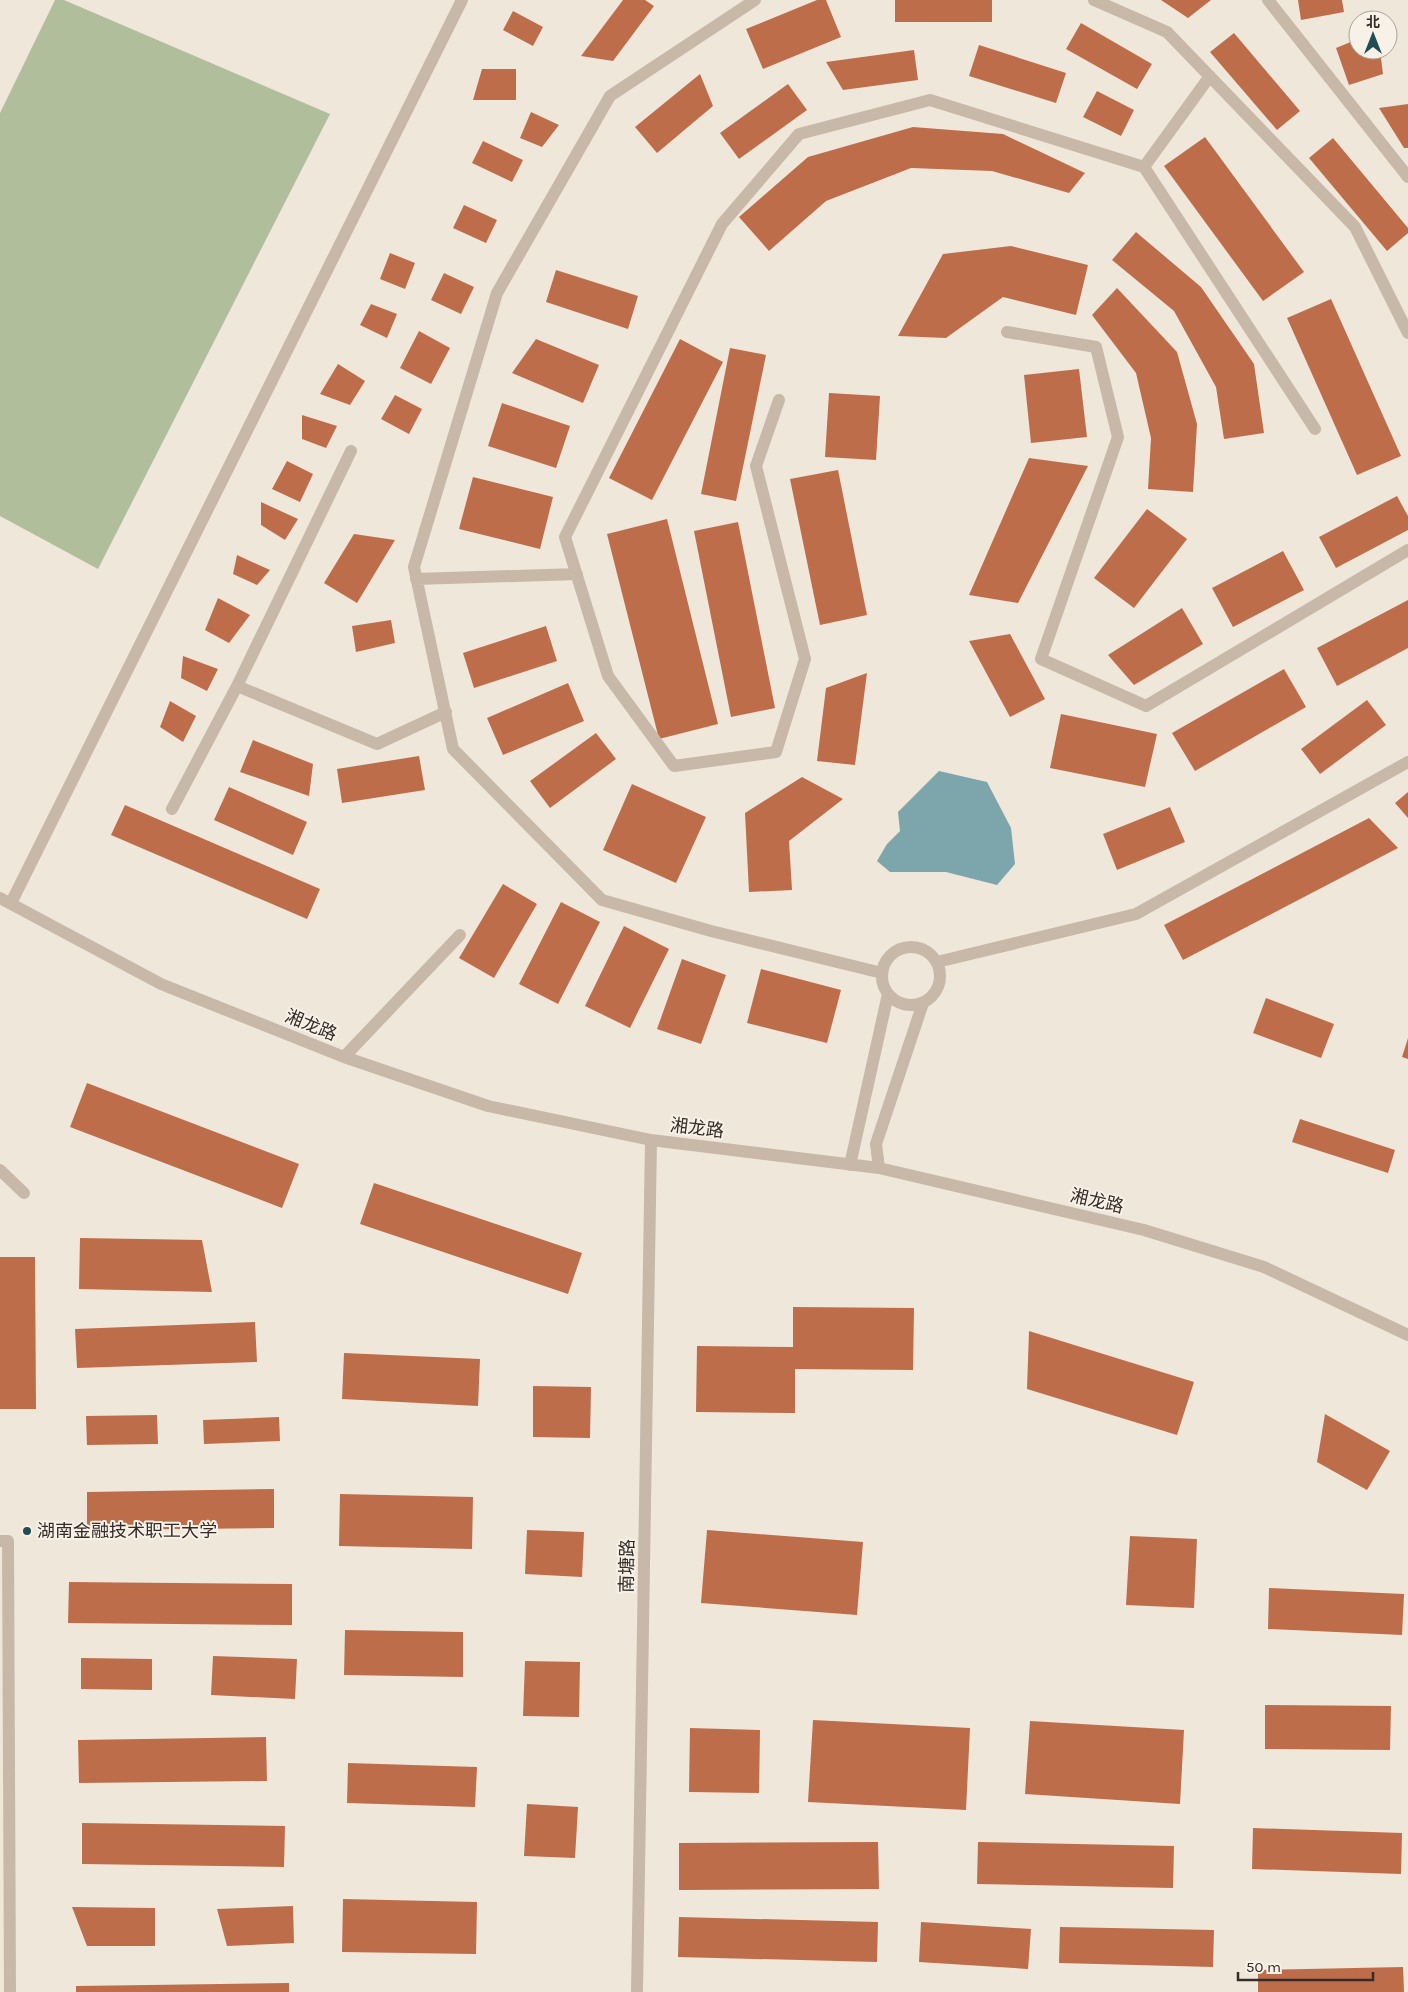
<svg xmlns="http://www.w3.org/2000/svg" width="1408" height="1992" font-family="Karla,'Noto Sans SC',sans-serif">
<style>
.green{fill:#b1be9c}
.water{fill:#7ca6ab}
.building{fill:#be6d4b}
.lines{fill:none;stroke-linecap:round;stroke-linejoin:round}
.minor{stroke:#c7b8a8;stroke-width:12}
.poi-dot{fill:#204d53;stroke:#f8f1e7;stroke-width:2}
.labels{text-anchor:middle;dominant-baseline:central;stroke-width:4;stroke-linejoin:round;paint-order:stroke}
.street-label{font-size:18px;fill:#342c28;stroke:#f8f1e7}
.poi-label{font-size:18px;fill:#342c28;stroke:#f8f1e7;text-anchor:start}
</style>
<rect width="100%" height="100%" fill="#f0e7db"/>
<!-- green -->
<path class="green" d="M55,0H64L330,114L98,569L0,516V113Z"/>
<!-- water -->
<path class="water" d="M939,771L987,782L1011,828L1015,864L997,885L946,872H890L877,861L887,844L900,831L898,812Z"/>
<!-- building -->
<path class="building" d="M623,0H645L654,6L613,61L581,56Z
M817,0H826L841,37L763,69L746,29Z
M895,0H992V22H895Z
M1161,0H1211L1188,18Z
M1298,0H1342L1344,12L1301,20Z
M513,11L543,27L533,46L503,30Z
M1081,23L1152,64L1137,89L1066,49Z
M1234,33L1300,111L1277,130L1210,52Z
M1358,39V50H1380L1383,74L1349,85L1336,48Z
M979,45L1066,73L1056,103L969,76Z
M914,50L918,80L843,90L826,62Z
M482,69H516V100H473Z
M700,74L713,106L657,153L635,127Z
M788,84L807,110L739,159L720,133Z
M1097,91L1134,110L1121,136L1083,117Z
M1408,104V148H1404L1379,108Z
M531,112L559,125L542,147L520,138Z
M913,127L1003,134L1085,173L1069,193L992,171L911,168L826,201L769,251L739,217L808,157Z
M1205,137L1304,272L1263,301L1164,166Z
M1333,138L1408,228V233L1387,251L1309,158Z
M483,141L523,160L512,182L472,163Z
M464,205L497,220L486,243L453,228Z
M1136,232L1201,287L1254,364L1264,433L1224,439L1216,387L1174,311L1112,260Z
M1011,246L1088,265L1076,315L1003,297L946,338L898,336L943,254Z
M390,253L415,263L405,289L380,279Z
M556,270L638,296L628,329L546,302Z
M444,273L474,287L461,314L431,300Z
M1117,288L1177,352L1197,424L1193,492L1148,489L1151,438L1136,373L1092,315Z
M1331,299L1401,456L1357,475L1287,318Z
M371,304L397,314L387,338L360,325Z
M419,331L450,348L431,384L400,368Z
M536,339L599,365L583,403L512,373Z
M680,339L723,362L652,500L609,478Z
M730,348L766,355L736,501L701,494Z
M338,364L365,381L350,405L320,394Z
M1079,369L1087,437L1031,443L1024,375Z
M829,393L880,396L876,460L825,457Z
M395,395L422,409L409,434L381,419Z
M502,403L570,426L556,468L488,446Z
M302,415L337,426L326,448L302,439Z
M1029,458L1088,466L1018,603L969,595Z
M287,461L313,474L300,502L272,489Z
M838,470L867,615L820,625L790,479Z
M473,477L553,497L540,549L459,529Z
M1397,496L1408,516V530L1336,568L1319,537Z
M261,502L298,519L285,540L261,525Z
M1147,509L1187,539L1134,608L1094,578Z
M667,519L718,724L659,739L607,534Z
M738,522L775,708L731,717L694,531Z
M354,534L395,540L357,603L324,583Z
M1283,551L1304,590L1233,627L1212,588Z
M237,555L270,570L257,585L233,574Z
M218,598L250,615L229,643L205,630Z
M1408,600V648L1337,686L1317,648Z
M1182,608L1203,644L1134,685L1108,655Z
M391,620L395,643L356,652L352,626Z
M546,626L557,661L474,688L463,653Z
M1010,634L1045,699L1010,717L969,641Z
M183,656L218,669L207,691L181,678Z
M1284,669L1306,707L1195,771L1172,733Z
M867,673L855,765L817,761L826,688Z
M568,683L584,721L503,755L487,718Z
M1367,700L1386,725L1320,774L1301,749Z
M170,701L196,716L183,742L160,727Z
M1061,714L1157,734L1145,787L1050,768Z
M596,733L616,759L550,808L530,781Z
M253,740L313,764L309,796L240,772Z
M419,756L425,790L342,803L337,769Z
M802,777L843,799L789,841L792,890L749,892L745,813Z
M632,784L706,817L676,883L603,850Z
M229,787L307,822L293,855L214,820Z
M1408,792V818L1395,803Z
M125,805L320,889L307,919L111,835Z
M1170,807L1185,842L1117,870L1103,834Z
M1369,818L1398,848L1183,960L1164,925Z
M503,884L537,904L494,978L459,958Z
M561,902L600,922L558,1004L519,984Z
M624,926L669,949L630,1028L585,1006Z
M682,959L726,975L701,1044L657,1029Z
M761,969L841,990L827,1043L747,1023Z
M1266,998L1334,1024L1321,1058L1253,1033Z
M1408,1038V1059L1402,1057Z
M87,1083L299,1164L282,1208L70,1127Z
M1300,1119L1395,1150L1388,1173L1292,1142Z
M374,1183L582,1253L568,1294L360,1224Z
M80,1238L202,1240L212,1292L79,1289Z
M0,1257H35L36,1409H0Z
M793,1307L914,1308L913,1370L795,1369V1413L696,1412L697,1346L793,1347Z
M255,1322L257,1362L77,1368L75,1329Z
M1029,1331L1194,1382L1177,1435L1027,1389Z
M344,1353L480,1359L478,1406L342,1399Z
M533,1386L591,1387L590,1438L533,1437Z
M1325,1414L1390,1451L1367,1490L1317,1462Z
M157,1415L158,1444L87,1445L86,1416Z
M279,1417L280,1441L204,1444L203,1420Z
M274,1489V1528L87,1530V1492Z
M340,1494L473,1497L472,1549L339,1546Z
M527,1530L584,1532L582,1577L525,1574Z
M707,1530L863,1542L857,1615L701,1603Z
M1130,1536L1197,1539L1194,1608L1126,1605Z
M69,1582L292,1584V1625L68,1623Z
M1269,1588L1404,1594L1402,1635L1268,1629Z
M345,1630L463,1632V1677L344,1675Z
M213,1656L297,1659L295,1699L211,1695Z
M81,1658L152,1659V1690L81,1689Z
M525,1661L580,1662L579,1717L523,1716Z
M1265,1705L1391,1706L1390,1750L1265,1749Z
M813,1720L970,1728L966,1810L808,1802Z
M1030,1721L1184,1730L1180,1804L1025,1794Z
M690,1728L760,1730L759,1793L689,1792Z
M266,1737L267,1781L79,1783L78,1740Z
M348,1763L477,1767L475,1807L347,1803Z
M527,1804L578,1807L575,1858L524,1856Z
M82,1823L285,1826L284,1867L82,1864Z
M1253,1828L1402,1833L1401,1874L1252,1869Z
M878,1842L879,1889L679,1890V1843Z
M978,1842L1174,1846L1173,1888L977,1884Z
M343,1899L477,1902L476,1954L342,1952Z
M293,1906L294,1943L227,1946L217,1909Z
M72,1907L155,1908V1946H87Z
M679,1917L878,1922L877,1962L678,1957Z
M921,1922L1031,1929L1028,1969L919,1962Z
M1060,1927L1214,1930L1213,1967L1059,1963Z
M1403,1967L1404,1992H1258V1970Z
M289,1983V1992H76V1986Z"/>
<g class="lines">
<!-- minor -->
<path class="minor" d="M755,0L610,96L497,293L414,567L453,749L602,900L711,931L882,973
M1094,0L1167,32L1355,227L1408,333
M1268,0L1408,177
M1210,76L1144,167L1315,429
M1007,332L1096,347L1118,437L1041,659L1146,706L1408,550
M779,400L756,466L805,659L776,752L674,766L608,676L565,537L722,224L799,134L930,100L1144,167
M416,579L577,574
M237,686L377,744L446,712
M172,809L237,686L351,451
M0,898L161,984L344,1057L488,1106L651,1140L879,1168L1144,1230L1264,1267L1408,1335
M11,903L462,0
M882 976a29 29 0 1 1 58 0a29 29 0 1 1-58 0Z
M937,962L1136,914L1408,762
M344,1057L460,935
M850,1165L888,994
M879,1168L876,1144L923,1003
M0,1170L24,1193
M0,1541H8L10,1992
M637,1992L651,1140"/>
</g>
<!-- markers -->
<circle class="poi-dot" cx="27" cy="1531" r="5"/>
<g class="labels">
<!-- street labels -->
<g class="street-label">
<text transform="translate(311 1025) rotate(22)">湘龙路</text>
<text transform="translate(697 1128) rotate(7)">湘龙路</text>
<text transform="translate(1097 1201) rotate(13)">湘龙路</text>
<text transform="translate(627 1566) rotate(-89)">南塘路</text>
</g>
<!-- poi labels -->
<g class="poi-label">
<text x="37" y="1531">湖南金融技术职工大学</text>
</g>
</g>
<!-- north arrow -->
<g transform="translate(1373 35)"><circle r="24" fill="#f8f1e7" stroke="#aaa29b"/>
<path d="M0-4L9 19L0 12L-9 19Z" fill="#204d53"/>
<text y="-8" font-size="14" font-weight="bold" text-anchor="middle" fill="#342c28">北</text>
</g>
<!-- scale -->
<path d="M1238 1972v8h135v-8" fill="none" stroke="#342c28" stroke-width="2.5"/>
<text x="1246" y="1972" font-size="15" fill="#342c28" stroke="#f8f1e7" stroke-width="4" paint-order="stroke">50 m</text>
</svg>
